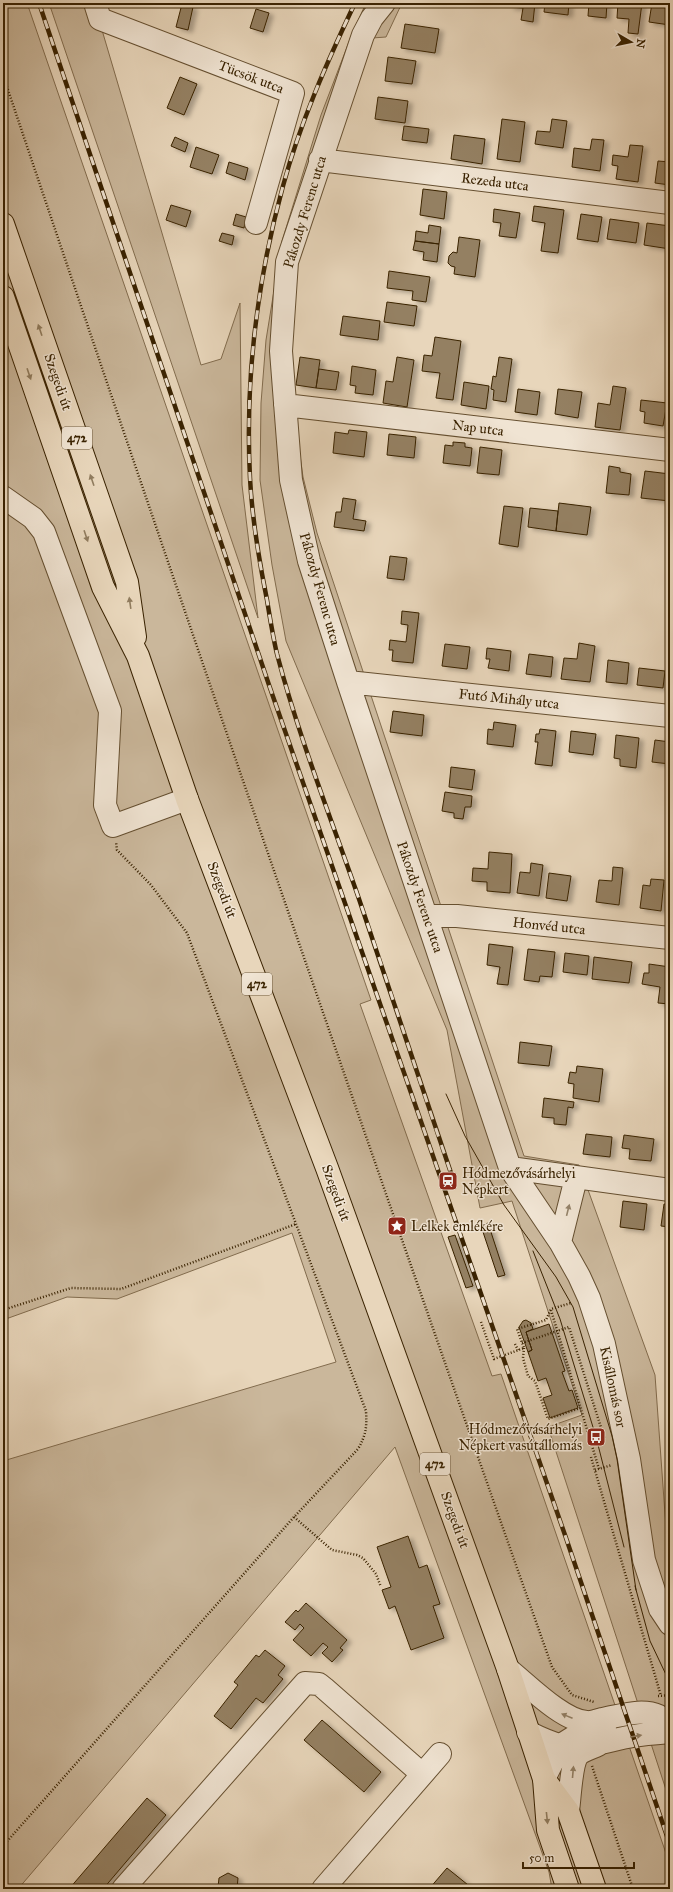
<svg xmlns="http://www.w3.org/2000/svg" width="673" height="1892" font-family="'IM FELL Great Primer',serif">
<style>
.green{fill:#cab79b;stroke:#826c4e}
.building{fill:#948062;stroke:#392201;filter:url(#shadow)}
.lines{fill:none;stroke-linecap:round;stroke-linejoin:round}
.minor-casing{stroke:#654f30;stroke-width:24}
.major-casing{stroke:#392201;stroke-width:24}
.path{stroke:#392201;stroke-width:2.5;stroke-dasharray:1 2;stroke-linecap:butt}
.minor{stroke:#f0e4d3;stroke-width:22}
.major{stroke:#e8d6bb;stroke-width:22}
.tram{stroke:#392201;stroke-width:1}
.rail-casing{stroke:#392201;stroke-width:4.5}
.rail{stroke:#f0e4d3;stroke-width:3;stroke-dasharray:9;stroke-linecap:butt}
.oneway{fill:#907c5e}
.oneway2{fill:#94836a}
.labels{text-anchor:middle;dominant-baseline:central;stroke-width:3;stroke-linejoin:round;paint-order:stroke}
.shield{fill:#f0e4d3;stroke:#705c40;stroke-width:1}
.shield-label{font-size:13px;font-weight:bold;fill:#392201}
.street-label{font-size:14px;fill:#392201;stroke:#f0e4d3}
.poi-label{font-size:14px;fill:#392201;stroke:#f0e4d3;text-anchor:start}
</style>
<defs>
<filter id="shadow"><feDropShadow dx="4.5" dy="2.5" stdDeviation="2" flood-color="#0004"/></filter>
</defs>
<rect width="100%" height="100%" fill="#e8d6bb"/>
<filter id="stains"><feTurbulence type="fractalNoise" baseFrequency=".005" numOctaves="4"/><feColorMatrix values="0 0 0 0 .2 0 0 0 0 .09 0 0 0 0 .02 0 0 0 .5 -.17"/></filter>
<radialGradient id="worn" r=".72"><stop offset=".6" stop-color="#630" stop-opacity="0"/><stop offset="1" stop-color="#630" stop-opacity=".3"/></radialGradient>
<!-- green -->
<path class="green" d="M3,3H27L371,1000L360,1004L492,1376L501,1374L670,1865V1889H552L549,1872L395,1447L18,1889H3V1461L336,1362L292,1233L117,1299L67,1297L3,1320Z
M49,3H94L201,365L221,359L240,303L242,485L258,618Z
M366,3H402L386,37L372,38L294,265L291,390L303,477L317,533L524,1156L579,1165L655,1375L666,1528L670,1538V1802L548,1427L582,1415L512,1201L480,1208L447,1030L286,641L272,565L260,480L261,403L266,340L282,241L321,115L352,34Z"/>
<!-- building -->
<path class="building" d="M510,3H535L533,22L521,20L523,8L510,7Z
M545,3H569L568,15L544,12Z
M589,3H607L606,18L588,16Z
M618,3H642L638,34L628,33L629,19L617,18Z
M652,3H670V25L649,22Z
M182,4L193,7L188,30L176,27Z
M256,9L269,13L263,32L250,28Z
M405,24L439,29L435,53L401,48Z
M388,57L416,61L412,84L385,81Z
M180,77L197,84L184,115L167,108Z
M378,97L408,101L405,123L375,119Z
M502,119L525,122L520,162L497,159Z
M552,119L567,121L563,148L535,144L537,131L550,132Z
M404,126L429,129L427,143L402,140Z
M454,135L485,139L482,164L451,159Z
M175,137L188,143L185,152L171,146Z
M592,139L604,140L600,171L572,167L574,148L590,150Z
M630,145L643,146L638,182L616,179L618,166L612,165L613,155L628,157Z
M196,147L219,155L212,174L190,167Z
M658,161L670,162V185L655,183Z
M229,162L248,168L245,180L226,173Z
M423,189L447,192L444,219L420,215Z
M171,205L191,211L186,227L166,220Z
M534,206L564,210L558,253L541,251L545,223L532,221Z
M494,209L520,213L516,238L499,236L501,223L493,222Z
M236,214L246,217L244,228L233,225Z
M581,214L602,217L598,242L577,239Z
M610,219L639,223L636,243L607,239Z
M647,223L670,226V249L644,245Z
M429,225L441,227L439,244L415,241L416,231L428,233Z
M222,233L234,236L232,245L219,241Z
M459,237L480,240L475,277L454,274L455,267L451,266L448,263L449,256L453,252L457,253Z
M415,241L439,244L437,262L423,260L424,252L413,250Z
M389,271L430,277L426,302L412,300L413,291L387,288Z
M387,302L417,306L414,326L384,322Z
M343,316L380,321L378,340L340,335Z
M435,337L461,341L453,400L436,398L440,373L422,371L424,355L432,356Z
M300,357L320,360L316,388L296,385Z
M397,357L414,360L407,407L383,403L386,381L393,382Z
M499,357L512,359L506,402L493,400L494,390L491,389L493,376L496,377Z
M352,366L376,370L373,395L355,393L356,386L350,385Z
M319,369L339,372L336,390L316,388Z
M464,382L489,386L486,409L461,405Z
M613,386L626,388L620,430L595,427L598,403L610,405Z
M518,389L540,392L537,415L515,412Z
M558,389L582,392L578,418L555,414Z
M641,400L667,403L663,426L644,423L645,412L640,411Z
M349,430L367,432L364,457L333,453L335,432L348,434Z
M389,434L416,437L414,458L387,455Z
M453,442L465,443V447L472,448L470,466L443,463L445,445L453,446Z
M480,447L502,450L499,475L477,473Z
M609,466L620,468V472L631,474L629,495L606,493Z
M645,471L670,474V501L641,498Z
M343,498L356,500L353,519L366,521L364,531L334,527L336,512H341Z
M559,503L591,507L587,535L556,531Z
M504,506L523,508L518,547L499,544Z
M530,508L558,511L556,531L528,527Z
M390,556L407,558L404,580L387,578Z
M402,611L419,613L413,663L392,661L393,650H389L390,640L406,642L408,625L401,624Z
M579,643L595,646L590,682L561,679L564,658L577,659Z
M445,644L470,647L467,669L442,666Z
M487,648L511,651L509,671L488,668L490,659H486Z
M529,654L553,657L551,677L526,674Z
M608,660L629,663L627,684L606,682Z
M639,668L665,671L663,688L637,685Z
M393,711L424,715L422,736L390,732Z
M494,722L516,725L513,747L487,744L488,729L493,730Z
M540,729L556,731L552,766L535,764L538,742H535L536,734H539Z
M571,731L596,734L593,755L569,752Z
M616,735L639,738L636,768L620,766V759L614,758Z
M655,740L670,742V764L652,762Z
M451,767L475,770L472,790L449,787Z
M445,792L472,796L471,807H465L463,819L454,818V813L442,811Z
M489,852L512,854L510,893L487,891V882L472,881L473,868L488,869Z
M531,863L543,865L539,896L517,893L520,872L530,873Z
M613,867L623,868L619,905L596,902L599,880L612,881Z
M549,873L571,876L567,901L546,898Z
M651,879L664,880L661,911L640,908L643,885L650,886Z
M489,944L513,947L508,985L497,984L500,967L487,965Z
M528,949L555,952L552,977L540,976L539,982L524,980Z
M565,953L589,956L587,975L563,972Z
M594,957L632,962L629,983L592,979Z
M649,964L670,967V1004L658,1003L660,987L642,984L644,973H649Z
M520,1042L552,1046L549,1066L518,1063Z
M577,1066L603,1069L599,1102L573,1098L574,1084L568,1083L570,1072L576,1073Z
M544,1098L574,1102L573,1108L568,1107L566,1125L554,1124V1118L542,1117Z
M586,1134L612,1137L610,1157L583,1154Z
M624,1135L654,1139L651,1161L629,1159L630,1149L622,1148Z
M623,1201L647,1204L644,1230L620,1227Z
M664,1204L670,1205V1227L661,1226Z
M488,1223L505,1275L498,1277L481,1226Z
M455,1235L473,1286L466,1288L448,1237Z
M526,1320L531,1323L533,1329L526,1332L532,1350L528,1352L519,1327L523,1321Z
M549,1324L565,1371L562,1372L569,1391L572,1390L578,1408L550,1418L543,1398L552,1395L546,1378L538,1381L528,1352L532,1350L526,1332Z
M408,1536L419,1568L427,1565L440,1604L433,1606L444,1638L411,1650L395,1606L389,1609L382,1590L391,1587L377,1547Z
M306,1603L347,1640L340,1648L343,1650L332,1662L322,1653L328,1647L323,1643L311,1656L293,1640L304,1628L300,1624L295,1630L285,1622L296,1610L298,1612Z
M265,1650L285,1666L278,1675L283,1679L263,1703L256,1698L231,1729L214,1716L238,1685L234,1682L256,1655L259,1657Z
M322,1720L381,1772L364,1792L304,1740Z
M147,1798L166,1815L103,1889H69Z
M447,1868L473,1889H429Z
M228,1873L238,1878L237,1889H220L218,1887L219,1878Z"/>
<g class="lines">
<!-- minor casing -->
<g class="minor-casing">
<path id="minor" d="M95,3L100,19L293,93L256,223
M384,3L372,18L363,35L287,262L281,351L291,480L309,561L348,682L510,1168L560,1242L579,1276L589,1298L604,1344L629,1459L644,1560L660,1609L670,1624
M320,160L670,203
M285,405L670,450
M3,497L33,518L44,532L110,711L105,805L113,826L187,799
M348,682L670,716
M427,916H457L670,938
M510,1168L670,1190
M560,1242L576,1178
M508,1669C528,1685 563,1721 587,1722C591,1723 597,1720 602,1719C621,1716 641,1708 659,1716
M528,1732C538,1737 548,1742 560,1745C584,1750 609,1740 633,1736C645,1734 658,1733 670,1732
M544,1779L561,1745L580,1733L605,1727
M568,1811C570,1797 571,1764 578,1755C583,1750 592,1748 598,1745
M123,1889L305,1683L319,1684L324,1688L422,1774
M323,1889L440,1754"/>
</g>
<!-- major casing -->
<g class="major-casing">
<path id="major" d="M3,224L127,582L135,637
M3,297L103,587L138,656L187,799L327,1168L508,1669L544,1779L548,1830L568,1889
M544,1779L568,1811L595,1889"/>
</g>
<!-- path -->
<path class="path" d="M3,75C182,607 365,1138 552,1667L572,1695L594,1702
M3,1310L71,1288L121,1289L296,1224
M551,1310L599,1469
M481,1322L494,1359L524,1348L517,1329L546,1320L551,1309L571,1303
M522,1343L569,1327L605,1440
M515,1344L518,1350
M524,1348L523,1358L528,1376L535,1381L548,1419L580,1408
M591,1457L661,1696
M595,1470L612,1465
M294,1517L332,1550L357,1555L363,1558L376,1574L381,1587
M658,1696L670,1695
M592,1766L633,1889
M3,1846L294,1517L358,1449C366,1435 367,1427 366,1411L187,933L151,885L117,850L116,842"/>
<!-- minor -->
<use href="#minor" class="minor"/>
<!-- major -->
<use href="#major" class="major"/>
<!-- tram -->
<path class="tram" d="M446,1094L465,1136L504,1205L556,1277L573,1307L612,1436L617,1459L636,1590
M533,1251L560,1319L596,1437L624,1547
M635,1586L650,1641L670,1683"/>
<!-- rail casing -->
<g class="rail-casing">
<path id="rail" d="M39,3L269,685L565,1535L670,1845
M355,3C327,62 300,123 283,186C257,281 245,380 250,478C252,519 259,560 267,600C270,618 273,637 277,654C299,738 331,818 359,899C391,992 421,1086 453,1179"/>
</g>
<!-- rail -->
<use href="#rail" class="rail"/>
</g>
<!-- one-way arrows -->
<defs><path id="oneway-solid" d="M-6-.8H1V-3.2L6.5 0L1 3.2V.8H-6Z"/></defs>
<g class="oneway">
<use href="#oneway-solid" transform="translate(40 330) rotate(-109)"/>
<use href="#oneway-solid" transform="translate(29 374) rotate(71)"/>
<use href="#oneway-solid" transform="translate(92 480) rotate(-109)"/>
<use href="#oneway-solid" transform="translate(86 536) rotate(71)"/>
<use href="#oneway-solid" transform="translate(130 603) rotate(-98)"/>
<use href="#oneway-solid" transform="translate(547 1818) rotate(84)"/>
</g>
<g class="oneway2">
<use href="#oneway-solid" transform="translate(568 1210) rotate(-76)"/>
<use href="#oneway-solid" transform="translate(567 1716) rotate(-158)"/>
<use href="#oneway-solid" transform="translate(636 1736) rotate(-9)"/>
<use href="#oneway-solid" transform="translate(573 1772) rotate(-85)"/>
</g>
<!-- icons -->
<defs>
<g id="station-square" transform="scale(1)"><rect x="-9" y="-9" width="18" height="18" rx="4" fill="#8f2418" stroke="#f0e4d3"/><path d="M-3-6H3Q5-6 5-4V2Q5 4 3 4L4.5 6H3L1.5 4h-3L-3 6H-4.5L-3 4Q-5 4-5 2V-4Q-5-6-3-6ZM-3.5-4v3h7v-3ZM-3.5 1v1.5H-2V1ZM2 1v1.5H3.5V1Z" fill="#fff"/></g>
<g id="sight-square" transform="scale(1)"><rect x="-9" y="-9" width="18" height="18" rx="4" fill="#8f2418" stroke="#f0e4d3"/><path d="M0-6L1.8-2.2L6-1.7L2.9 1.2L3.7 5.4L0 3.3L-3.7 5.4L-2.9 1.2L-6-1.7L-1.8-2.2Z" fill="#fff"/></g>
<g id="bus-square" transform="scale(1)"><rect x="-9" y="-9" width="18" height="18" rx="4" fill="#8f2418" stroke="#f0e4d3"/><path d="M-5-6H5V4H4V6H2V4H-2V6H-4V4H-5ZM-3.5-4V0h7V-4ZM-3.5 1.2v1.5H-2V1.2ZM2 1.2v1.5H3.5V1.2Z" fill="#fff"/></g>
</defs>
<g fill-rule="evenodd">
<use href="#station-square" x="448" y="1181"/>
<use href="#sight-square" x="397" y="1226"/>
<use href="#bus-square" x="596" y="1437"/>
</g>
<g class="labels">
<!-- shield labels -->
<g class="shield">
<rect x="62" y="427" width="30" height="22" rx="3"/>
<rect x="242" y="973" width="30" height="22" rx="3"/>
<rect x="420" y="1453" width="30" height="22" rx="3"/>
</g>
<g class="shield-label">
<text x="77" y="438">472</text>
<text x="257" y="984">472</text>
<text x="435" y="1464">472</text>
</g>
<!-- street labels -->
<g class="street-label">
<text transform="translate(251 77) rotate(21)">Tücsök utca</text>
<text transform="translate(495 182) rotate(7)">Rezeda utca</text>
<text transform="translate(305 212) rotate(-73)">Pákozdy Ferenc utca</text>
<text transform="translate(58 382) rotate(71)">Szegedi út</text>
<text transform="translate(478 428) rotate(7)">Nap utca</text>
<text transform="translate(320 589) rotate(74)">Pákozdy Ferenc utca</text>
<text transform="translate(509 699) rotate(6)">Futó Mihály utca</text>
<text transform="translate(222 890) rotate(69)">Szegedi út</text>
<text transform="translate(420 897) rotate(71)">Pákozdy Ferenc utca</text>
<text transform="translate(549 926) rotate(6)">Honvéd utca</text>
<text transform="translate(336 1193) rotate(70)">Szegedi út</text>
<text transform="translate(613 1387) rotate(78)">Kisállomás sor</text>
<text transform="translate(455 1520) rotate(70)">Szegedi út</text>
</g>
<!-- poi labels -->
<g class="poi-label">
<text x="462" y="1173">Hódmezővásárhelyi<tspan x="462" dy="16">Népkert</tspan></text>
<text x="411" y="1226">Lelkek emlékére</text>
<text x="582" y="1429" text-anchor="end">Hódmezővásárhelyi<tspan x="582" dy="16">Népkert vasútállomás</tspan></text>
</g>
</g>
<!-- margin -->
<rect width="673" height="1892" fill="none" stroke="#e8d6bb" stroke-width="16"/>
<rect x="4" y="4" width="665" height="1884" fill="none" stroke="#392201" stroke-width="2"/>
<rect x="8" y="8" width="657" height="1876" fill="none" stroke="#392201"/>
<!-- north arrow -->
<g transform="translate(631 42) rotate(99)" stroke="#f0e4d3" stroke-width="3" paint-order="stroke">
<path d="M0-3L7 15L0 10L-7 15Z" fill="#392201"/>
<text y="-6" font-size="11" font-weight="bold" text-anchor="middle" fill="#392201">N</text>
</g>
<!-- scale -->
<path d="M523 1862v6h111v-6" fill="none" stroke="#392201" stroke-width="2"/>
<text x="529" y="1862" font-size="12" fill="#392201" stroke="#f0e4d3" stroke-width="3" paint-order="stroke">50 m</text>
<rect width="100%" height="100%" filter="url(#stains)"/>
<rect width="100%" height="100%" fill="url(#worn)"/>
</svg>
